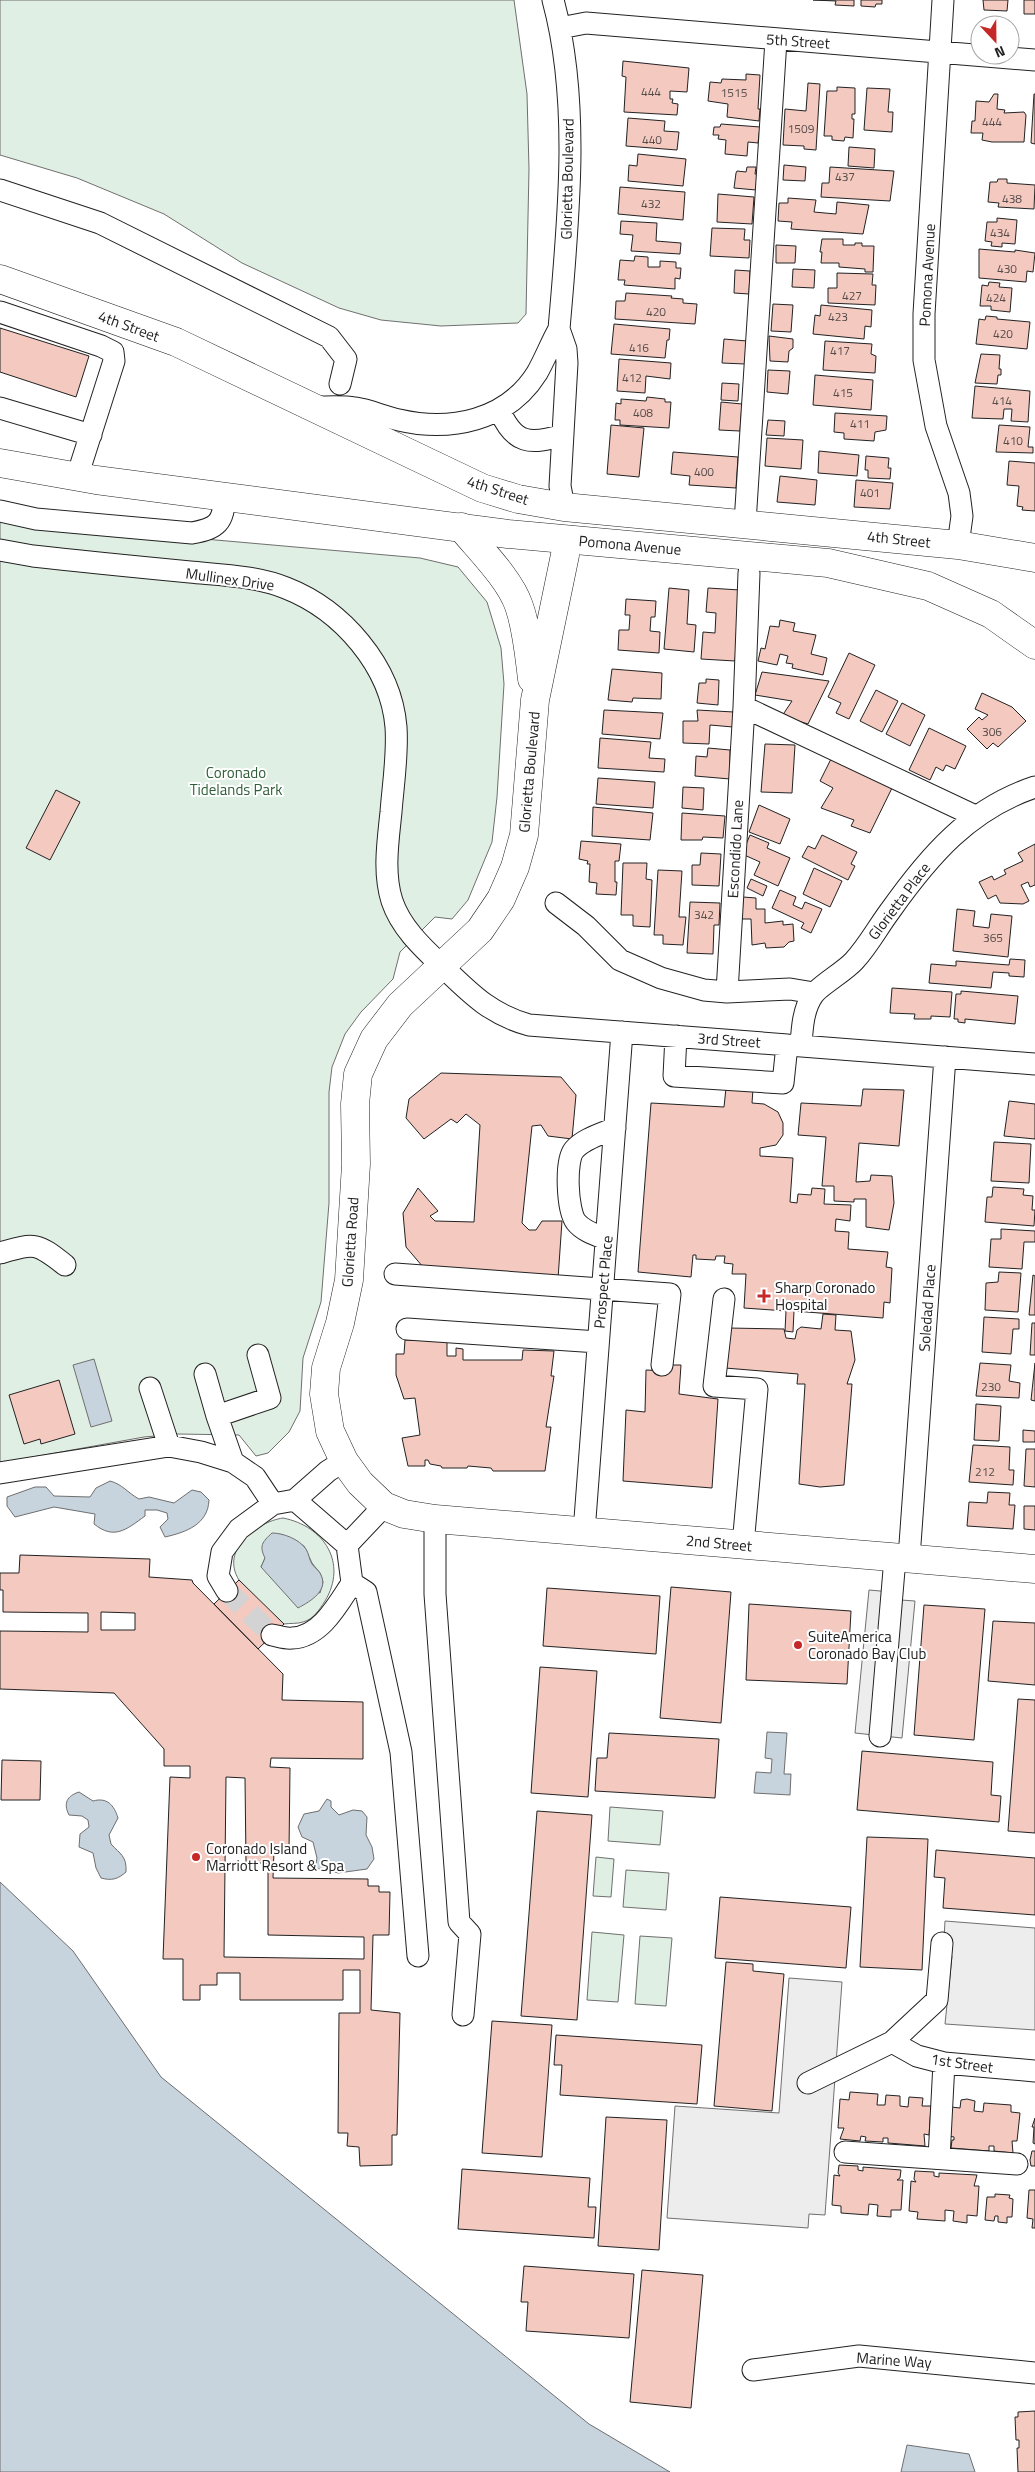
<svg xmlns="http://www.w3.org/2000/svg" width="1035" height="2472" font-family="'Titillium Web',sans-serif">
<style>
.green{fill:#e0efe3;stroke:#6f6f6f;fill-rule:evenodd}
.parking{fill:#ededed;stroke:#6f6f6f}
.water{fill:#c7d3dd;stroke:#6f6f6f}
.building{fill:#f3c9c0;stroke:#222;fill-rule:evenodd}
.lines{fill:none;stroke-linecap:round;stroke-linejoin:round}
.minor-tunnel{stroke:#d3d3d3;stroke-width:21;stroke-dasharray:21 11;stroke-linecap:butt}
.minor-casing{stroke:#222;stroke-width:23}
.major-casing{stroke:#222;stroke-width:29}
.highway-casing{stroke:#222;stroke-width:29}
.minor{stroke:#fff;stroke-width:21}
.major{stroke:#fff;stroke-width:28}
.highway{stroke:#fff;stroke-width:28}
.poi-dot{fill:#c62828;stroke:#fff;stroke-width:2}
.labels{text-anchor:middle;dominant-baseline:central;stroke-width:4;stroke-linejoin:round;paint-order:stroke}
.number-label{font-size:12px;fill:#564c4a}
.street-label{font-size:15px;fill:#222;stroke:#fff}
.park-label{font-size:15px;fill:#2f5e38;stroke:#fff}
.poi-label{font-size:15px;fill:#222;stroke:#fff;text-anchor:start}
</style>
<rect width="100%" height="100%" fill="#fff"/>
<!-- green -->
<path class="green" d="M0,0H514L527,94L529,169L526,314L518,323L441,326L381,320L339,308L242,263L164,214L77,178L0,155Z
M0,521L420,558L458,567L487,602L501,648L504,684L497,797L492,842L468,900L452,919L435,917L400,952L393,979L361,1012L345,1034L332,1067L329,1092V1203L321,1302L303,1358L300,1411L289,1432L268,1453L256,1456L239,1435L178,1434L144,1437L0,1463Z
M283,1518C324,1526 348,1563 325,1601C319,1610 314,1619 303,1622C297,1624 290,1623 284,1624C272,1613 246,1593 239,1580C220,1550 256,1522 283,1518ZM298,1543L304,1546L312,1563L320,1573L323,1582L320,1593L261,1567L265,1558Z
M610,1807L663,1811L660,1845L608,1841Z
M596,1857L614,1859L611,1897L593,1896Z
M626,1870L669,1873L666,1910L623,1907Z
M592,1932L624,1935L618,2002L587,2000Z
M640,1936L672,1938L666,2006L635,2004Z"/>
<!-- parking -->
<path class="parking" d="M869,1590L902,1593L901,1600L915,1601L902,1738L855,1733Z
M945,1921L1035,1928V2030L945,2024L952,1956L943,1955Z
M789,1978L842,1982L825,2215L809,2214L808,2228L667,2218L675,2106L779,2113Z"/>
<!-- water -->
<path class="water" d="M94,1359L112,1421L91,1427L73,1365Z
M110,1481C122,1484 128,1493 139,1499L149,1497L174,1503L192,1490L201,1492L209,1500C208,1524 187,1532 165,1537L160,1527L168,1519L167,1513L157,1510H145V1516C126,1530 114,1540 94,1524L95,1514L54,1507L15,1517L7,1506V1497L35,1487H46L54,1496L90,1497L96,1488Z
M272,1533C283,1533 299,1539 306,1549C309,1554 309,1559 312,1564C314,1567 318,1570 320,1573C330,1590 311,1601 298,1608L261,1567L265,1558C259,1546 262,1542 272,1533Z
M767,1732L787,1733L784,1774H791L790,1795L754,1793L756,1772L771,1773L772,1759L765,1758Z
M79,1792L93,1801C107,1797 114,1805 118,1818L109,1835L111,1844C120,1854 127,1856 126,1872C118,1879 112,1881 101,1878L96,1868L93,1853L79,1847L80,1834L89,1827L88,1820L82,1816L69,1815C63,1803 67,1796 79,1792Z
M327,1799L331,1801V1807L339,1815L353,1810L362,1811L367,1817L366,1835L372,1847L374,1859L367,1869L338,1873L325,1869H315L317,1858L313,1842L302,1837L298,1827L304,1814L319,1811Z
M0,1882L73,1951L161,2077L589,2424L670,2472H0Z
M907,2445L969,2454L975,2472H901Z"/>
<!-- building -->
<path class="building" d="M813,0H854V6L835,5L836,1Z
M861,0H882V4H876L875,7L861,6Z
M1008,0L1007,11L984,10L983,0Z
M1024,0H1035V14H1024Z
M623,61L689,68L687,92L670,91V99H673L672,103L678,104L677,115L624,112L626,77L622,76Z
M746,74L760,75L758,109H760L759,121L727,117L728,104L708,101L710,82L721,83L722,79L746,80Z
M808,83L820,84L816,150L804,149V146L783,145L785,109L806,111Z
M837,87L855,88V114H852V119H854L853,138L845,137L844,141L832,140V136H824L827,91H837Z
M867,88L890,89L888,112H893L892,132L864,130Z
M994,94H998L997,109L1005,110L1004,113L1024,112L1026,115L1024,142H992L982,140L983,133H971L972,121H975L976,101L989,102Z
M1034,94H1035V144L1031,143Z
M628,118L665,121L664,131L679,132L677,150L626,146Z
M721,124L760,127L758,143L748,142L747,156L725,154L726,140L718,139L719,135H713L714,127H720Z
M849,147L875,149L874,168L848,166Z
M638,154L686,159L683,186L628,181L629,165L637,166Z
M784,165L806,167L805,181L783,180Z
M747,167H756L755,174H758L756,190L734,188L736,173L737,171L746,172Z
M830,167L894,171L890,201L821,197L822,183H829Z
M998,179H1007V183L1035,185L1034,209L998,207L999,203L988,202L990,182H997Z
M620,187L685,192L683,220L618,214Z
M718,194L754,197L752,224L717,222Z
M788,198L816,200L814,212L836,214L837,202L869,205L863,234L791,229L792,222L778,221L779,203H788Z
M997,218L1017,220L1015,244L1002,243V247L991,246L992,242L985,241L987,222H997Z
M621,221L657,223L656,241L681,243L680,254L631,251L633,235L620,234Z
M712,228L745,229L744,240H750L749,258L710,256Z
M822,239H843V245H855V243H862V246H874L873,272H865V269L839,267V263H821L822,252H820Z
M776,245L796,246L795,263H776Z
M979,249L1015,252V250L1035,253L1033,272L1027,271L1026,282L979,278Z
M635,256L648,257V267H660V261L676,262V268H681L680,279L675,278V289L624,285L625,280H618L620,260L634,261Z
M793,269L815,270L814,288L792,287Z
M735,270L750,271L749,294L734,293Z
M837,273L873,274L872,285H876L875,305L828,303V288H837Z
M989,282L1000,283L999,287L1012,288L1010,312L991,310V306H980L982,285L988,286Z
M626,293L672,296L671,298L683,299V303L697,304L695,324L615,319L616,301H625Z
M773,304L793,305L791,332L771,331Z
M821,305L872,310L871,327L865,326L864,339L813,334L815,315L820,316Z
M986,316L997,317V319L1030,322L1027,349L976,344L979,319L985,320Z
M614,324L670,329L669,340H667L665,358L611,354Z
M0,328L89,356L76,397L0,372Z
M769,336L793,339V348L789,351L788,362L770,361Z
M724,339L747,341L745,364L722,363Z
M825,341L872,344L871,354L876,356L875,373L823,370Z
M981,354L1000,355L999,369H1001V375H998L997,384L975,383Z
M619,359L671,363L670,379L646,376L645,393L617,391Z
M768,370L790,371L788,394L767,392Z
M815,375L873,380L871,410L813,405Z
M722,383L739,384L738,401L721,400Z
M975,386L1030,391L1028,422L1011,421L1012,409H1004L1003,419L972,418Z
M647,397L665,399V402H671L669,428L620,425V420H615L616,403L621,404V399L646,401Z
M721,402L742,404L740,431L719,430Z
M835,413L887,416L886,430L875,432L874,441L844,439V433L834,432Z
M768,420L785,421L784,436L766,435Z
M611,425L644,428L639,477L607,474Z
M999,425L1030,427L1028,447H1033V453L996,452Z
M767,438L803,440L801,469L765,466Z
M819,451L859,455L857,476L818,473Z
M673,452L738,457L736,488L689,485L690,476L671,474Z
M866,456L889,458L888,468H891L890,479L868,478V470H865Z
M1009,461L1035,463V511L1022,510L1023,507L1017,506L1019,486L1007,485Z
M780,476L817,480L815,505L777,502Z
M856,480L893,483L890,509L854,507Z
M669,588L689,590L687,624L696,625L694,652L664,649Z
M708,588L740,590L735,661L701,659L703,632L715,633L716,613L706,612Z
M626,599L656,601L655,617H651L650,631L660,632L659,653L618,650L619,630H629L630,615H625Z
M780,620L795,623L793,631L816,635L811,654L827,658L823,675L792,668L793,664L786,663L788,656L780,654L777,665L758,661L761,648L765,649L770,626L779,627Z
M849,653L875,665L849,719L836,713L841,703L828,697Z
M612,669L662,673L661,699L633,698L632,702L608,700Z
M762,672L829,681L808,724L782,716L792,701L755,695Z
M706,679L719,680L718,705L697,703L699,683H706Z
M876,690L898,701L882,732L860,721Z
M982,693L1012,707L1026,721L998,747L993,743L987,749L967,729L979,717L982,720L988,715L975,709Z
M902,703L925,715L910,746L886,734Z
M604,710L663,713L660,739L602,734Z
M697,710L734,712L733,727L710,725L709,744L683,743V721H698Z
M929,728L966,746L955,769L946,765L943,771L936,767L930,780L909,770Z
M600,738L651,742L649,758L665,759L664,772L598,768Z
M765,744L795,745L792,793L761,792Z
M708,748L730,750V779L695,776L696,756L707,757Z
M832,757L892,788L870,833L851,826L854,820L821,808L833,788L820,781Z
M598,778L655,782L653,808L596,804Z
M683,787L704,788L703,810L682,808Z
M56,790L80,802L50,860L26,848Z
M759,805L790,819L780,844L749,832Z
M593,807L653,813L650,840L592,836Z
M682,813L725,816L723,838L703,837L702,840H681Z
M750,835L769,843L767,848L790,858L778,886L754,875L760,862L742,854Z
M822,835L857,852L851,864L855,866L848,880L802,857L808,846L815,849Z
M581,841L621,844L619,861H615V882H617L616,895L596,894L597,883L589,882L590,864H587L588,861L579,859Z
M1035,844V885L1030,887L1028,882L1021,885L1029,901L1023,904L1000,903L996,895L988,899L979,882L992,876L994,880L1006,874L1004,870L1023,861L1018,853Z
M701,853L721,854L719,886L692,885V865H700Z
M623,863H647L646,879L652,880L650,927L633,926V915H621Z
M814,868L842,881L830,907L803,894Z
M658,870L682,871L679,917H686L683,945L663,944V935H654Z
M751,879L767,886L763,896L747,888Z
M780,890L796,897L793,905L802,909L805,902L822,909L811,933L801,928L804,923L772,908Z
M743,897L756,898V909H765V923L783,921V925L793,924L794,941L789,942L784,947L766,948L765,943L752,945L751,919H742Z
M690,902L720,903L719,925H714L713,954L687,953Z
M957,909L975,911L973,926L989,928L991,914L1012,916L1008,957L953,951Z
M1010,959L1025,960L1024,977L1009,976V973L993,972L991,988L929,983L931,964L956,966V961L1009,965Z
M892,988L952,992L950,1017L931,1016V1019H914L915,1014L890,1013Z
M961,991L1018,996L1015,1024L965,1019V1023L958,1022V1019H954L956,994H961Z
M441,1073L561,1077L576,1095L572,1139L548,1136L541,1125L532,1126L522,1223L529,1230H536L542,1221H562L558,1279L423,1267L406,1247L403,1213L418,1188L438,1211L430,1216L435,1221L474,1222L480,1125L466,1114L457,1123L451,1119L424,1139L406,1118L409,1099Z
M726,1088L753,1089L752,1103L764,1104L778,1112L783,1123V1135L776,1145L760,1148V1156L793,1158L790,1202L797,1203L798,1194L811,1195L812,1188L825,1189L824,1204L851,1205L850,1221L836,1219L835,1231L849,1232L848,1249L888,1252L886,1267L892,1268L890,1303L884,1302L883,1318L794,1311L793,1332L785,1331L786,1311L744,1308L746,1274H732L733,1264L724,1263L725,1256H716L715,1260L696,1259V1255H693L691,1277L638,1272L651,1103L724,1107Z
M863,1089L904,1090L899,1146L859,1143L856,1182L870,1181L871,1175L892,1176L894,1203L889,1230L866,1227V1199H854V1202L834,1201V1186H822L826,1137L798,1135L801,1103L861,1106Z
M1009,1101L1035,1104V1139L1004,1136Z
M994,1142L1031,1144L1029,1183L991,1181Z
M993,1187L1024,1189L1023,1195L1033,1196L1032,1210H1035L1034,1226L985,1222L987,1197H992Z
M1001,1229L1035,1231V1242H1024L1022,1269L989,1267L991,1239H1001Z
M999,1272L1021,1273L1018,1312L985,1310L986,1283L998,1282Z
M1033,1275L1035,1276V1315H1029Z
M823,1314L836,1315L835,1330L851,1331L855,1360L847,1384H852L844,1485L820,1487L799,1484L805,1384H797L798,1374L725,1368L728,1328L784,1329L786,1338L795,1339L797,1330L801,1327L821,1329Z
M984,1317L1019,1319V1329H1013L1011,1354L982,1352Z
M1032,1323H1035V1355H1030Z
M405,1340L447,1341V1356H456V1348L463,1349V1360H522L523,1350L554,1351L551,1376H554L546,1427H551L545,1471H493L491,1468L468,1466L467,1468H442L441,1466L430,1464L428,1460H425V1466H408L402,1438L420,1435L415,1398L404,1399L396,1375V1354H404Z
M980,1363L1011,1365L1009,1381L1020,1383L1019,1398L976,1396Z
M1035,1363V1401L1031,1400Z
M670,1365H681L679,1394L718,1399L712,1488L623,1481L626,1410L645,1412L646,1370L669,1371Z
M59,1380L75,1434L41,1444L40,1439L24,1444L9,1395Z
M976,1404L1001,1406L999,1441L974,1440Z
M1023,1430L1035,1431V1442H1023Z
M973,1445L1010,1447L1009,1470H1014L1013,1485L969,1482Z
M1026,1449H1035V1487L1024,1486Z
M988,1492L1010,1493L1009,1505H1015L1013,1529L967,1526L969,1502L987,1503Z
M1024,1506H1035V1530L1024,1529Z
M20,1555L150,1559L149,1577L192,1580L193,1583L283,1674L282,1700L363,1702V1759L271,1758L270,1767L290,1768L289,1851H274L273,1878L368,1879V1886H379V1892H390L389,1935H373L371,2010L400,2013L397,2135H392V2165L360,2166L359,2147L347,2146L348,2133H338L339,2013H360V1970H343V2000H240V1973H217V1985H200V2000H183V1959H163L170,1777L190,1778V1766H164V1749L114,1693L0,1689V1631L88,1632V1613L3,1612V1590H0V1573H19ZM101,1612L135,1613V1630H101ZM226,1777L245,1778L246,1863H268V1935L364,1937V1959L224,1957Z
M239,1580L284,1624L258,1649L214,1604Z
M671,1587L731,1592L721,1723L660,1718Z
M547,1588L660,1596L656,1654L543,1646Z
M749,1604L851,1611L847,1684L746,1680Z
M924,1605L985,1609L974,1740L914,1735Z
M993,1621L1035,1623V1685L988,1681Z
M540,1667L597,1671L588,1797L531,1793Z
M1018,1699L1035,1700V1833L1008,1831Z
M609,1733L719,1739L715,1798L595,1791L597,1758H607Z
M862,1751L993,1762L991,1795L1001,1796L999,1822L857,1810Z
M2,1760L41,1761L40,1800H1Z
M537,1811L592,1815L577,2020L521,2016Z
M867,1837L928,1839L922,1970L860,1967Z
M936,1850L1035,1858V1915L943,1908L945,1878L934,1877Z
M720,1897L851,1907L846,1968L715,1958Z
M726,1962L753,1964V1971L784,1974L772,2111L714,2106Z
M492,2021L552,2025L542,2157L482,2153Z
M556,2035L702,2045L697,2104L560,2095L562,2065H554Z
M850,2092L878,2094L877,2105H885L886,2095L900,2096V2106L908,2107L909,2097L923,2098L922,2106H931L929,2135L924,2134L925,2146L888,2143V2138H883V2142L865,2141L866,2137L861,2136L860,2141L840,2139L844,2128H838L840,2099L849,2100Z
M967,2099L975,2101L974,2111L983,2112L984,2103L1011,2105V2112L1020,2113L1017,2141H1012L1013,2153L994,2151V2146H989V2151L951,2148L952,2140H954V2137L949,2136L951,2107L960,2108L961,2100Z
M606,2117L667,2120L659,2250L598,2246Z
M1035,2118V2144L1033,2143L1034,2127H1032Z
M1032,2151H1035V2166H1031L1030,2160Z
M839,2165L858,2166V2170L863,2171V2167L901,2170L900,2178L897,2180H903L901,2210H891V2217L877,2216L878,2205L869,2204L868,2215L841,2213V2206L832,2205L834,2175L840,2176L838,2173Z
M462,2169L590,2178L588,2207H596L594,2238L458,2229Z
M915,2171L934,2172V2176L939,2177V2173L977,2175L974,2186H979L977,2216L967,2215V2223L953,2221L954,2211L945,2210V2221L917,2219L918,2212L909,2211L911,2181L916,2182L914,2179Z
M1029,2190H1035V2228H1032L1033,2219L1027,2218Z
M995,2194L1010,2195L1009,2198L1013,2199L1012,2217H1007V2223L998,2222V2216H995L994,2221L985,2220L987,2197H995Z
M524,2266L634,2274L629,2338L526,2331L528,2302H521Z
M642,2270L703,2275L691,2408L630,2402Z
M1035,2411V2472H1018L1017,2448H1019V2440H1016L1015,2417H1018V2412Z"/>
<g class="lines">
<!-- minor-tunnel -->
<path class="minor-tunnel" d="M227,1591L272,1635"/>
<!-- minor casing -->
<g class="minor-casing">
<path id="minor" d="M553,0C581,103 568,223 559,329L566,349L567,363L560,486L564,507
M943,0L924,314V360L936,426L959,493L962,516L958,545
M560,28L586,23L1035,60
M0,190L100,223L329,337L346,359L340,384
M0,312L101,346L113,352L114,361L77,477
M317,407C329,407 343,406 355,408C370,410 384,417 399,420C450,432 507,421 537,373C545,359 551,343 559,329
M0,408L91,435
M500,411C514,444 530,445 563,435
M0,511L36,519L192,533C218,528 223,523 225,496
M745,523L776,40
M0,550L33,556C86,562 138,567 190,572C221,575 257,576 286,588C342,610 391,666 396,727C398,755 393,785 391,812C388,841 383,873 392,901C401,928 423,948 443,967C471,994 490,1014 529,1025L1035,1064
M744,707L975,816
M556,903L586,926L620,960L661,978L704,990L727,992L790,989L814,993
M727,992L744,707L749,573
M676,1036L674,1076L783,1083L787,1045
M801,1046C802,1029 803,1009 813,995C819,986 844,972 854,961C868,946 878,927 890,911C929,856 969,809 1035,787
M606,1239C596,1235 583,1231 576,1222C567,1210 565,1161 574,1150C583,1139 601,1134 615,1128
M0,1253C35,1243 36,1242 65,1265
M395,1274L670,1294L662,1365
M724,1299L714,1386L757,1389L743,1545
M407,1329L598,1342
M205,1374L217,1416L270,1398L258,1355
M150,1388L169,1446
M217,1416L233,1462
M0,1473L169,1446L201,1452L233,1462L255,1477L273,1504
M295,1500L328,1471L344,1461
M435,1519V1594L459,1922L470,1934L463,2015
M584,1532L622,1032
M347,1545L384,1506
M909,1558L945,1057
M352,1583L366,1592L401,1752L418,1956
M227,1591L218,1576L222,1552L239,1529L273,1504L295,1500L347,1545L352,1583C338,1604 321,1637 292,1638C286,1639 278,1636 272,1635
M880,1736L895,1558
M892,2042L917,2056L944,2063L1035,2071
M808,2083L892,2042L937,2000L942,1943
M845,2152L1017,2164
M939,2158L944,2063
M753,2370L859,2356L1035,2373"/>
</g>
<!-- major casing -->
<g class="major-casing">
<path id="major" d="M461,527C479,549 510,579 519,606C527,629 529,655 532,679
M566,540L565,555L535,700L524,835L515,867L501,899L480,930L400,1005L374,1039L358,1074L355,1104L356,1164L349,1280L340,1323L326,1368L324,1394L330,1431L344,1461L360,1483L384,1506L404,1514L435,1519L1035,1569"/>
</g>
<!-- highway casing -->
<g class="highway-casing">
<path id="highway" d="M0,279L176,342L482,488L518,499L564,507L958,545L1035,558
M0,463L96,480L508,534L828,563L928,586L991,614L1035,645"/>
</g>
<!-- minor -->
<use href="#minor" class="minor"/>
<!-- major -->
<use href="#major" class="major"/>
<!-- highway -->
<use href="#highway" class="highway"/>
</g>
<!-- markers -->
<g class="poi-dot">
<path d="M761.5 1288.5h5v5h5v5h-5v5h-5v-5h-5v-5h5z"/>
<circle cx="798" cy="1645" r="5"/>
<circle cx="196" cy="1857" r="5"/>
</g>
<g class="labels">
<!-- number labels -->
<g class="number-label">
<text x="651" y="91">444</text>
<text x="734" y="92">1515</text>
<text x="992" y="121">444</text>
<text x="801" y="128">1509</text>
<text x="652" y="139">440</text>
<text x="845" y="176">437</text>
<text x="1012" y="198">438</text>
<text x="651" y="203">432</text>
<text x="1000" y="232">434</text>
<text x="1007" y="268">430</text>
<text x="852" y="295">427</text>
<text x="996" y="297">424</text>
<text x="656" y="311">420</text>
<text x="838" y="316">423</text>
<text x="1003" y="333">420</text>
<text x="639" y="347">416</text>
<text x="840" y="350">417</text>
<text x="632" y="377">412</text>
<text x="843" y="392">415</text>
<text x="1002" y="400">414</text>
<text x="643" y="412">408</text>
<text x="860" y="423">411</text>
<text x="1013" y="440">410</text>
<text x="704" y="471">400</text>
<text x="870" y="492">401</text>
<text x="992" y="731">306</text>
<text x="704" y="914">342</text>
<text x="993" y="937">365</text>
<text x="991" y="1386">230</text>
<text x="985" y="1471">212</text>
</g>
<!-- street labels -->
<g class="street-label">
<text transform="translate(798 41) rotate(4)">5th Street</text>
<text transform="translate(567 179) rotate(-89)">Glorietta Boulevard</text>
<text transform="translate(927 275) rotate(-87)">Pomona Avenue</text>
<text transform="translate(129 326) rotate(20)">4th Street</text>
<text transform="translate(498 490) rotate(18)">4th Street</text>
<text transform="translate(899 539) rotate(6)">4th Street</text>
<text transform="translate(630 545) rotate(5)">Pomona Avenue</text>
<text transform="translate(230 579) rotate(8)">Mullinex Drive</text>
<text transform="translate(529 772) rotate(-85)">Glorietta Boulevard</text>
<text transform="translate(735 849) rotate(-87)">Escondido Lane</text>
<text transform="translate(899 901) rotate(-53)">Glorietta Place</text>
<text transform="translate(729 1040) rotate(4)">3rd Street</text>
<text transform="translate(350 1242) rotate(-86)">Glorietta Road</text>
<text transform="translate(603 1282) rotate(-85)">Prospect Place</text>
<text transform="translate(927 1308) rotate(-86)">Soledad Place</text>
<text transform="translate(719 1543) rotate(5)">2nd Street</text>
<text transform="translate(962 2063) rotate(8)">1st Street</text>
<text transform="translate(894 2360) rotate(4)">Marine Way</text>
</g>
<!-- park labels -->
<g class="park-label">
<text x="236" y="772">Coronado<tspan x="236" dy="17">Tidelands Park</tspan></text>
</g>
<!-- poi labels -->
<g class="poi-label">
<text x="775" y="1287">Sharp Coronado<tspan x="775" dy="17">Hospital</tspan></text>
<text x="808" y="1636">SuiteAmerica<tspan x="808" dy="17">Coronado Bay Club</tspan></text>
<text x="206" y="1848">Coronado Island<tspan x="206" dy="17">Marriott Resort &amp; Spa</tspan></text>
</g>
</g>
<!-- north arrow -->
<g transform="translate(995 40) rotate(158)"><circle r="24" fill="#ffffff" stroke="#a7a7a7"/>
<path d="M0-4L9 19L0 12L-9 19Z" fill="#c62828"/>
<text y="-8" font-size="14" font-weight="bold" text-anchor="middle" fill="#222222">N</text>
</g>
</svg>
